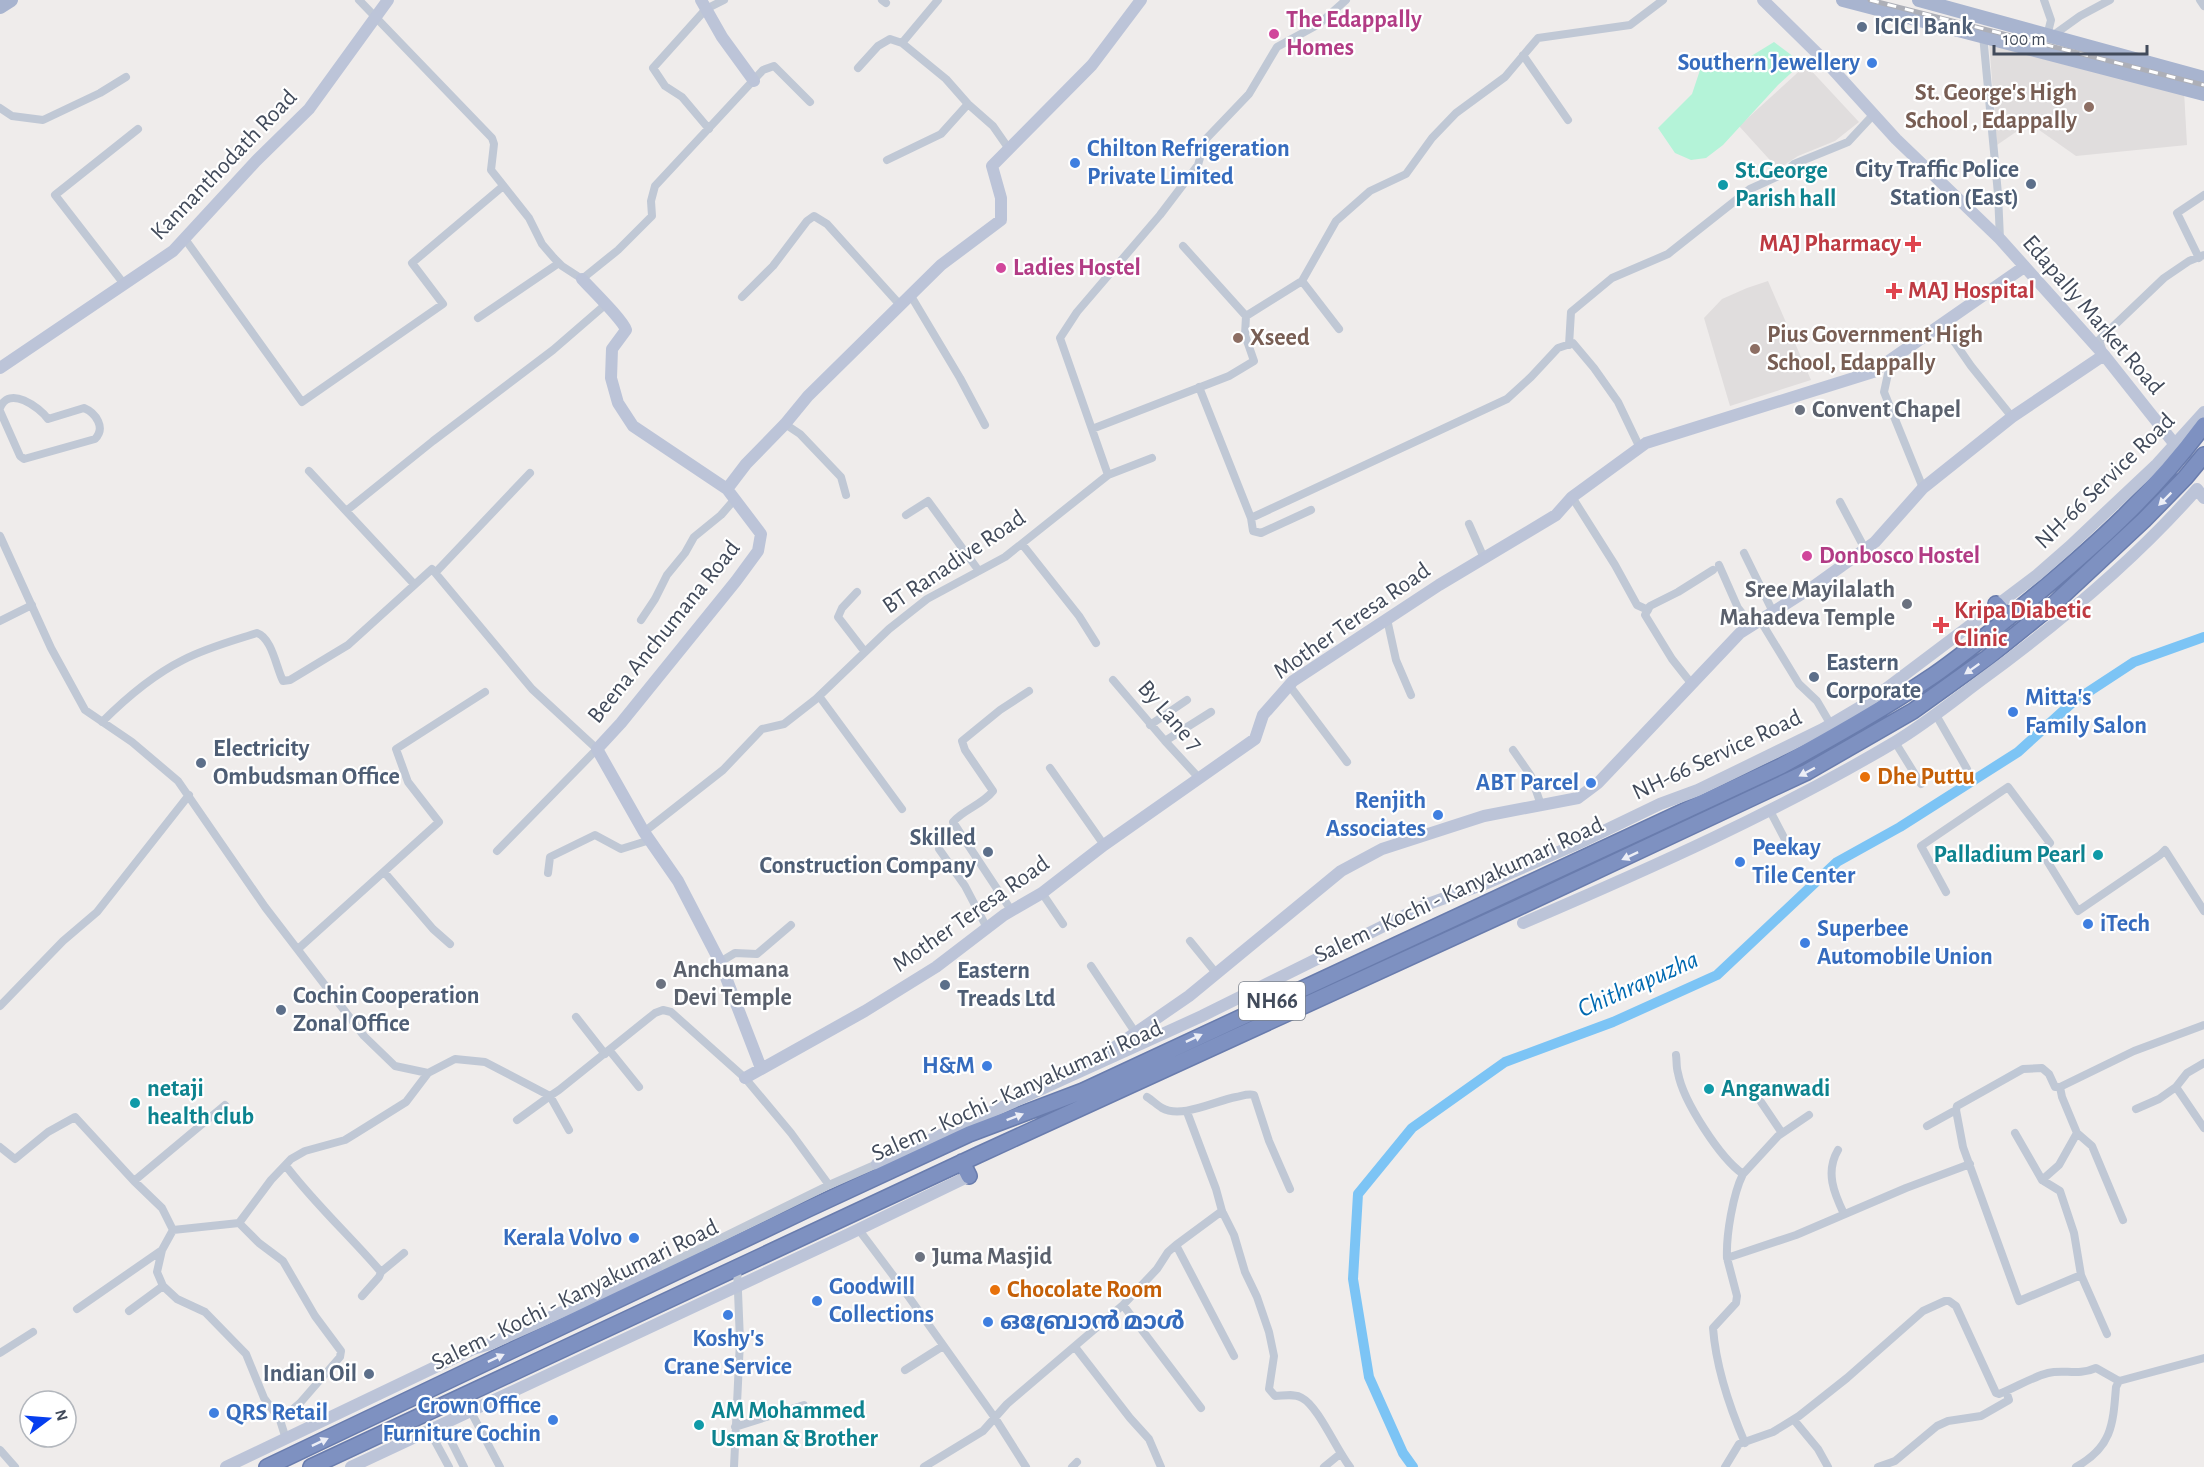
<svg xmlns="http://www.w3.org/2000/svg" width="2204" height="1467" font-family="'Alegreya Sans','Noto Sans Malayalam',sans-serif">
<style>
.education{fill:#e0dddd}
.green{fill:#b4f3d8}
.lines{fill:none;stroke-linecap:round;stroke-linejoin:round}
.canal{stroke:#7cc4f5;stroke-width:10}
.highway-casing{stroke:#697cad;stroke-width:18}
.street{stroke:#c0c8d5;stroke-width:8}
.secondary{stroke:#bcc4d8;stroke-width:12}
.primary{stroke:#a8b4cf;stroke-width:14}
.highway{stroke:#7e91c1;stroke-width:15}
.rail-casing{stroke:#adafb7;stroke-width:5}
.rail{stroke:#fff;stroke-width:3;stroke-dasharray:9;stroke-linecap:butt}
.oneway{fill:#eceef6}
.service-dot{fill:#5c6f8a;stroke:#fff;stroke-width:2}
.hotel-dot{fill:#d1479c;stroke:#fff;stroke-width:2}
.shop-dot{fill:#3f7fe0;stroke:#fff;stroke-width:2}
.education-dot{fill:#8d6e63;stroke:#fff;stroke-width:2}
.culture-dot{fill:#0f9aa8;stroke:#fff;stroke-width:2}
.health-dot{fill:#e0444e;stroke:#fff;stroke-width:2}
.worship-dot{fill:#6b7280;stroke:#fff;stroke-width:2}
.food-dot{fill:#e8710a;stroke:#fff;stroke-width:2}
.labels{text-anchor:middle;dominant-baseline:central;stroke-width:4.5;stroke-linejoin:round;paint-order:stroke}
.shield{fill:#fff;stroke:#7b818c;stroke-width:1.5}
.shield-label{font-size:22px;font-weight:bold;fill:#424b5b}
.hotel-label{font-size:24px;font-weight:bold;fill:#b23c85;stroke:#fff;text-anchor:start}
.service-label{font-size:24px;font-weight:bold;fill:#4e5e75;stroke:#fff;text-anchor:start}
.shop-label{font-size:24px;font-weight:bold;fill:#366cbe;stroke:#fff;text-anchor:start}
.education-label{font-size:24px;font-weight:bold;fill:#785e54;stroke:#fff;text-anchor:start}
.street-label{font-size:24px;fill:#424b5b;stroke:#fff}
.culture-label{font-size:24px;font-weight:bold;fill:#0d838f;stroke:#fff;text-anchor:start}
.health-label{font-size:24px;font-weight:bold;fill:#be3a42;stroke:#fff;text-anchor:start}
.worship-label{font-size:24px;font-weight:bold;fill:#5b616d;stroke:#fff;text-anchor:start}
.food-label{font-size:24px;font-weight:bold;fill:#c56008;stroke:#fff;text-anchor:start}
.water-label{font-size:26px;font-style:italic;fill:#0069b1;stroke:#fff}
</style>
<rect width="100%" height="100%" fill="#efeceb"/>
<!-- education -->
<path class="education" d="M1989,41L2184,91L2187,145L2076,156L2029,123L1997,145Z
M1806,65L1859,122L1835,141L1798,156L1778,169L1739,126Z
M1768,281L1811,380L1730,406L1704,318L1722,299L1747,288Z"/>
<!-- green -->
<path class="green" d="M1774,42L1802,63L1778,85L1723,145L1706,158L1691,160L1675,153L1658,128L1692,94L1701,67L1748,58Z"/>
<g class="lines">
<!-- canal -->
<path class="canal" d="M1413,1467L1403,1453L1369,1377L1353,1279L1358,1194L1412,1128L1505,1062L1613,1022L1717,975L1837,862L1900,827L2018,752L2073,702L2134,662L2204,637"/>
<!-- highway casing -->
<g class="highway-casing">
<path id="highway" d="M1996,604L2008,618
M962,1162L969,1176
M267,1467L808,1209L969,1134L1083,1091L1781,766C1833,737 1885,708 1934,675C1967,652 1999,625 2031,599C2095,546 2155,492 2204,425
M311,1467L978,1155L1517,908L1807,772L1913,711L1987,658L2055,603L2144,520L2185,478L2204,455"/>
</g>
<!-- street -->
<path class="street" d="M359,0L492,138L494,144L491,170L529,218L542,244L554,258L562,266L582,279L618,250L652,216L651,201L655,186L763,70L774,66L810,102
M882,0L886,3
M2044,0L2051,20L2048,32
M2200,0L2204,6
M2055,34L2080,16L2110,0
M1983,35L1998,194L2000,239
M902,43L938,0
M1523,55L1568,120
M858,68L878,46L890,39L902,43L946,79L968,104L993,126L1009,149
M0,108L12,116L43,120L100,93L126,77
M709,129L682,97L665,86L653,68L706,9L724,0
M887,160L941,134L968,104
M185,239L302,402L443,304L412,263L502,187
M1183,246L1246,316
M2199,258L2177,213L2204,195
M1302,281L1339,329
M124,284L55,195L138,129
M911,296L960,378L985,425
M742,297L773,266L807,221L814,216L827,224L901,306
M478,318L559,263
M1942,324L1971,366L2012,417
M1569,345L1571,312L1612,278L1668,254L1750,189L1783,174L1794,164L1848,142L1874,114
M2102,349L2099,340L2164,278L2189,261L2204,255
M1891,360L1884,392L1923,488
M1199,387L1251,518L1507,399L1531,377L1558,348L1573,343L1594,368L1618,402L1640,448
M0,408C9,385 39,407 48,419L84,408C96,413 106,428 95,439L24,459L20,456L0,411
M785,424L800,434L841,477L846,495
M1092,429L1229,376L1254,361L1245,335L1246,316L1302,281L1336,221L1370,191L1406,174L1432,138L1456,113L1505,77L1538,38L1630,25L1663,0
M309,471L346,511
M1108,475L1152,458
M1572,497L1615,565L1637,605L1648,610
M1840,502L1865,549
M906,515L928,501L979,571
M1251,518L1253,531L1261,533L1311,510
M1469,524L1484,558
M0,536L51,648L85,710L132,742L178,781L265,907L364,1036L395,1066L428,1073
M1022,544L1079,616L1096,643
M1744,553L1773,612
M1719,565L1738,608L1752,626
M436,572L530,473
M414,584L346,511L433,441L553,350L605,305
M857,592L842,608L838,617L865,652
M1387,619L1396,660L1411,695
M641,620L655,599L667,575L685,553L694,537L721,515L735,499
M1760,620L1799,684L1817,701L1831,725
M0,621L32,605
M1113,680L1165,741L1199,778
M1691,683L1672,659L1645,615L1650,606L1678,592L1713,570
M1289,685L1347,762
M819,696L902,809
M1936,715L1967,769
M102,722C126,698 153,675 183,660C206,648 232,641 257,633C272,638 276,667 283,681L290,680L348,645L432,569L532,689L597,749L497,851
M1150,725L1187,700
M1165,741L1211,712
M1895,742L1921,784
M1513,750L1531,776L1541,805
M1050,768L1104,845
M1769,809L1790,849
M644,832L723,770L762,729L784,724L816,699L889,629L927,599L1005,557L1108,475L1060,338L1077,312L1160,215L1198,165L1205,140L1249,94L1277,47L1319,24L1346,0
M939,849L965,886L987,928
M385,873L433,929L450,944
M548,873L550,857L595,835L621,849L650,840
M1946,892L1921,846L2008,787L2050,843L2041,851L2078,911L2160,855L2165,850L2204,911
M1042,893L1063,924
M1011,910L953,822C964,809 982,805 993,791L965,750L962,741L1000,710L1029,691
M1190,941L1216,973
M298,949L439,822L408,782L396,749L485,692
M720,962L735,953L757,954L791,925
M1091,966L1135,1032
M0,1006L63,941L97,912L189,795
M576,1017L605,1054
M610,1051L639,1087
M1676,1055C1677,1061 1676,1067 1678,1073C1683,1101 1720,1158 1743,1174C1733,1194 1726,1235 1727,1258
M2176,1087L2204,1128
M1147,1097C1152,1100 1157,1105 1162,1108C1181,1119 1215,1101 1236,1097C1242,1096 1248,1093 1254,1095L1269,1141L1290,1189
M1761,1102L1782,1133
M2136,1109L2159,1099L2176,1087L2187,1073L2204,1063
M1187,1112L1216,1189L1222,1211L1234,1235L1245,1272L1257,1297L1269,1332L1274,1356L1269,1389L1275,1396C1283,1396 1295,1393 1302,1398C1318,1406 1337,1451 1350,1467
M517,1120L550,1096L569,1130
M1927,1126L1956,1110
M2015,1133L2042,1180L2060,1191L2074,1233L2081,1275L2107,1334
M2077,1133L2092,1146L2123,1220
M0,1147L15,1159L48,1132L75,1117L134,1181L162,1208L173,1230L239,1223
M1838,1150C1825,1172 1834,1193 1844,1214
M286,1166C315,1204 350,1236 381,1272L404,1253
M1743,1174L1778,1136L1809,1115
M2042,1180L2059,1165L2077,1133L2062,1097L2060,1087
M134,1181L225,1105
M173,1230L162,1250L157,1272L163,1286L177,1299L205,1312L246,1354L264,1398L280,1420L286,1439
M859,1230L901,1286L995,1418L1026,1467
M1176,1245L1222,1211
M656,1270L829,1185L877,1164
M2081,1275L2019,1301L1963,1147L1956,1110L1957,1106L2023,1069L2042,1068L2049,1074L2055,1087H2060L2134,1051L2204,1025
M362,1296L379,1277L381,1272
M1123,1305L1201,1408
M77,1309L162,1250
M129,1311L163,1286
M1075,1347L1130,1418L1149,1439L1161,1467
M0,1353L33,1332
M905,1370L943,1346
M470,1410L500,1467
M280,1420L300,1403L340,1357L341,1351L315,1316L283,1261L259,1243L239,1223L271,1180L291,1159L305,1151L345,1140L358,1132L406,1102L428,1073L455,1059L485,1062L550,1096L559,1090L655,1013L663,1010L671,1012L745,1078L791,1133L829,1185
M1794,1420L1818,1449L1828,1467
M442,1423L464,1467
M735,1427L804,1405
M429,1430L449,1467
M1745,1443C1729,1406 1716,1368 1713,1328L1736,1303L1737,1296L1727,1258L1796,1235L1906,1188L1970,1164
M0,1450L15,1467
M734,1467L740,1341L737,1267
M924,1467L983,1431L1007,1404L1123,1305L1157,1269L1168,1252L1176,1245L1234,1356
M1072,1467L1077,1462
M1324,1467L1340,1454
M1725,1467L1739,1444L1773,1432L1799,1416L1847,1378L1923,1311L1945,1301H1949L1956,1306L1996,1393L1999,1394C2015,1388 2032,1377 2048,1373C2064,1369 2078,1376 2096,1368L2119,1381
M1878,1467L1895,1461L1937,1426L1948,1421L1981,1416L2009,1400L2006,1391
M2076,1467C2112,1447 2113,1425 2116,1387L2119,1381L2204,1358"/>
<!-- secondary -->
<path class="secondary" d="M701,0L722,37L754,81
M1763,0L1827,63L1896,139L2000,239L2104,355L2173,442L2177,452
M582,279C591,289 623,320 626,330L612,349L611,378L618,403L633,426L727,489L761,534L758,551L736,581L621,723L597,749L644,832L678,881L720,962L761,1068
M0,368L173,251L256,161L309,109L388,0
M727,489L746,464L785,424L808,396L941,265L1001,220V198L992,166L1092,65L1141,0
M1523,923C1649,869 1777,812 1895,742C1925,724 1952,702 1980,681C2058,624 2133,562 2197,489L2204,498
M1102,1056L1189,996L1341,871L1382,849L1484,816L1578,798L1598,783L1740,633L1814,586L1875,542L1923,488L2012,417L2104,355
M745,1078L865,1011L936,967L1004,915L1042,893L1104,845L1255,739L1263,715L1293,681L1439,585L1556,515L1572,497L1646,443L1873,372L2024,267
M877,1164L1202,1016L1428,904L1487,883L1577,844L1660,804L1698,790L1823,729L1867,703L2037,575L2069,547L2157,464L2204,412
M226,1467L473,1349L490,1344L656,1270
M351,1467L849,1234L969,1176"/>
<!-- primary -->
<path class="primary" d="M1843,0L2204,94
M1919,0L2204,78
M0,7L11,0"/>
<!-- highway -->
<use href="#highway" class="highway"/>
<!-- rail casing -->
<g class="rail-casing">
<path id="rail" d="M1870,0L2204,85"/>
</g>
<!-- rail -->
<use href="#rail" class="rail"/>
</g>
<!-- one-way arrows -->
<defs><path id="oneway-solid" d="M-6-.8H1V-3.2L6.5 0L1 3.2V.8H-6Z" transform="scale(1.5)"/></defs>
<g class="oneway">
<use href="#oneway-solid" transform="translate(2165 499) rotate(135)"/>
<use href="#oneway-solid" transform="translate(1972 669) rotate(145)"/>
<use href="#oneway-solid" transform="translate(1807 772) rotate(152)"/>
<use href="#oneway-solid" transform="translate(1630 856) rotate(155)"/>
<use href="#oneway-solid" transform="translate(1194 1038) rotate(-25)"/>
<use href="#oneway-solid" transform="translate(1015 1117) rotate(-21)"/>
<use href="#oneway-solid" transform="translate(496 1358) rotate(-25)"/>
<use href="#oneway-solid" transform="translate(320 1442) rotate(-25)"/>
</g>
<!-- markers -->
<g class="service-dot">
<circle cx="1862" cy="27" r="6"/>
<circle cx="2031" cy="184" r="6"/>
<circle cx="1814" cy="677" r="6"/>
<circle cx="201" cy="763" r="6"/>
<circle cx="988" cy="852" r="6"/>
<circle cx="945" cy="985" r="6"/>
<circle cx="281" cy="1010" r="6"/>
<circle cx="369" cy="1374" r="6"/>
</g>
<g class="hotel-dot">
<circle cx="1274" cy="34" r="6"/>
<circle cx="1001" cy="268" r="6"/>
<circle cx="1807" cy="556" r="6"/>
</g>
<g class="shop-dot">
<circle cx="1872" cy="63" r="6"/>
<circle cx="1075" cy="163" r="6"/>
<circle cx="2013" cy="712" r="6"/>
<circle cx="1591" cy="783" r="6"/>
<circle cx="1438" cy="815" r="6"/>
<circle cx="1740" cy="862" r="6"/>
<circle cx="2088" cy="924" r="6"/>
<circle cx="1805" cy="943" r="6"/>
<circle cx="987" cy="1066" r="6"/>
<circle cx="634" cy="1238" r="6"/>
<circle cx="817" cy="1301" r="6"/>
<circle cx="728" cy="1315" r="6"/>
<circle cx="988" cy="1322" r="6"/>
<circle cx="214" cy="1413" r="6"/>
<circle cx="553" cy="1420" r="6"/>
</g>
<g class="education-dot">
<circle cx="2089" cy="107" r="6"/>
<circle cx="1238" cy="338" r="6"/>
<circle cx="1755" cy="349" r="6"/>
</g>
<g class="culture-dot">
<circle cx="1723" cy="185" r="6"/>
<circle cx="2098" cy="855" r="6"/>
<circle cx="1709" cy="1089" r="6"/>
<circle cx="135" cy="1103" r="6"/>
<circle cx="699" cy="1425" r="6"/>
</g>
<g class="health-dot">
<path d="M1910 235h6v6h6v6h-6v6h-6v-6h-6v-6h6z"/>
<path d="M1891 282h6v6h6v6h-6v6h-6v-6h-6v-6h6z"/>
<path d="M1938 616h6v6h6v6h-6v6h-6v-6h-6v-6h6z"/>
</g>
<g class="worship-dot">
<circle cx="1800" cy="410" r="6"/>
<circle cx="1907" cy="604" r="6"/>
<circle cx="661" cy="984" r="6"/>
<circle cx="920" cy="1257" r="6"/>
</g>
<g class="food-dot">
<circle cx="1865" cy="777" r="6"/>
<circle cx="995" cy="1290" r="6"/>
</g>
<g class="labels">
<!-- shield labels -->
<rect class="shield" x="1239" y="982" width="66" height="38" rx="4.5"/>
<g class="shield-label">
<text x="1272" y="1001">NH66</text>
</g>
<!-- hotel labels -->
<g class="hotel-label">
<text x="1286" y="20">The Edappally<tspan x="1286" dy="28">Homes</tspan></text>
<text x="1013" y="268">Ladies Hostel</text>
<text x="1819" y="556">Donbosco Hostel</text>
</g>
<!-- service labels -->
<g class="service-label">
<text x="1874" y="27">ICICI Bank</text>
<text x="2019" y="170" text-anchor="end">City Traffic Police<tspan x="2019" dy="28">Station (East)</tspan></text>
<text x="1826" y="663">Eastern<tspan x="1826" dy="28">Corporate</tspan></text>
<text x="213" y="749">Electricity<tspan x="213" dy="28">Ombudsman Office</tspan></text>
<text x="976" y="838" text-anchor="end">Skilled<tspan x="976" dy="28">Construction Company</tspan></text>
<text x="957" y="971">Eastern<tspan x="957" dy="28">Treads Ltd</tspan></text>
<text x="293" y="996">Cochin Cooperation<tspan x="293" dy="28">Zonal Office</tspan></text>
<text x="357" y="1374" text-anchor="end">Indian Oil</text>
</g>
<!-- shop labels -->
<g class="shop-label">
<text x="1860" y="63" text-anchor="end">Southern Jewellery</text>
<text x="1087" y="149">Chilton Refrigeration<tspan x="1087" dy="28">Private Limited</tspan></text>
<text x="2025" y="698">Mitta's<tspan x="2025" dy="28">Family Salon</tspan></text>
<text x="1579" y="783" text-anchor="end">ABT Parcel</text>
<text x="1426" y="801" text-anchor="end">Renjith<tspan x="1426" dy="28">Associates</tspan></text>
<text x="1752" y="848">Peekay<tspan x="1752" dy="28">Tile Center</tspan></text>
<text x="2100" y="924">iTech</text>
<text x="1817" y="929">Superbee<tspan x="1817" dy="28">Automobile Union</tspan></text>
<text x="975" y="1066" text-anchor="end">H&amp;M</text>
<text x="622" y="1238" text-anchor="end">Kerala Volvo</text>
<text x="829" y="1287">Goodwill<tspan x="829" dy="28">Collections</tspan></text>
<text x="1000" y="1322">ഒബ്രോൻ മാൾ</text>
<text x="728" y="1339" text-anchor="middle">Koshy's<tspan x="728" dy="28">Crane Service</tspan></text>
<text x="541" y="1406" text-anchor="end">Crown Office<tspan x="541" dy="28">Furniture Cochin</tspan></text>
<text x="226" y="1413">QRS Retail</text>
</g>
<!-- education labels -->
<g class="education-label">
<text x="2077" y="93" text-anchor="end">St. George's High<tspan x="2077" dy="28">School , Edappally</tspan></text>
<text x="1767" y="335">Pius Government High<tspan x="1767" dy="28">School, Edappally</tspan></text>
<text x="1250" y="338">Xseed</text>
</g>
<!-- street labels -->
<g class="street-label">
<text transform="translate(224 165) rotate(-46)">Kannanthodath Road</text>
<text transform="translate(2093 315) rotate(49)">Edapally Market Road</text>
<text transform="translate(2105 481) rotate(-44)">NH-66 Service Road</text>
<text transform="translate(954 562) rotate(-34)">BT Ranadive Road</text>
<text transform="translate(1352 621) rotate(-35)">Mother Teresa Road</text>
<text transform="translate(664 632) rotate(-51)">Beena Anchumana Road</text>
<text transform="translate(1170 716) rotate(49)">By Lane 7</text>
<text transform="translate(1717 755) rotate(-25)">NH-66 Service Road</text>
<text transform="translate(1459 890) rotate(-25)">Salem - Kochi - Kanyakumari Road</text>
<text transform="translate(971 914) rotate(-35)">Mother Teresa Road</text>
<text transform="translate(1017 1091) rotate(-24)">Salem - Kochi - Kanyakumari Road</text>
<text transform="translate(575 1295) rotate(-26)">Salem - Kochi - Kanyakumari Road</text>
</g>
<!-- culture labels -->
<g class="culture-label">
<text x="1735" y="171">St.George<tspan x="1735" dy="28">Parish hall</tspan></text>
<text x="2086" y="855" text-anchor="end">Palladium Pearl</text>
<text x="147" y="1089">netaji<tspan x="147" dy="28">health club</tspan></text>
<text x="1721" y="1089">Anganwadi</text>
<text x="711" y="1411">AM Mohammed<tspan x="711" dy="28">Usman &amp; Brother</tspan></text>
</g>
<!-- health labels -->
<g class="health-label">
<text x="1901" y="244" text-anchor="end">MAJ Pharmacy</text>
<text x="1908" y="291">MAJ Hospital</text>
<text x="1954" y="611">Kripa Diabetic<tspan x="1954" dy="28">Clinic</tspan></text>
</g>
<!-- worship labels -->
<g class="worship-label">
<text x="1812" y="410">Convent Chapel</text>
<text x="1895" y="590" text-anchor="end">Sree Mayilalath<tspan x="1895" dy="28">Mahadeva Temple</tspan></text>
<text x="673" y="970">Anchumana<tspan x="673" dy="28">Devi Temple</tspan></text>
<text x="932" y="1257">Juma Masjid</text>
</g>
<!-- food labels -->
<g class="food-label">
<text x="1877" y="777">Dhe Puttu</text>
<text x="1007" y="1290">Chocolate Room</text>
</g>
<!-- water labels -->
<g class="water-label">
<text transform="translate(1638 984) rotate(-24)">Chithrapuzha</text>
</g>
</g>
<!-- north arrow -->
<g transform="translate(48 1419) rotate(74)"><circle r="28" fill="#ffffff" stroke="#b3b7bd" stroke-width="1.5"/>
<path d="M0-4.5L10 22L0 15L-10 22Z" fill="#063eef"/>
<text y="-9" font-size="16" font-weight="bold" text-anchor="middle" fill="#424b5b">N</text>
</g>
<!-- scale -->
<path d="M1994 45v9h153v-9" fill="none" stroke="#424b5b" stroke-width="3"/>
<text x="2003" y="45" font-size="18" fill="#424b5b" stroke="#ffffff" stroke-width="4.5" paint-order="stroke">100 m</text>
</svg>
